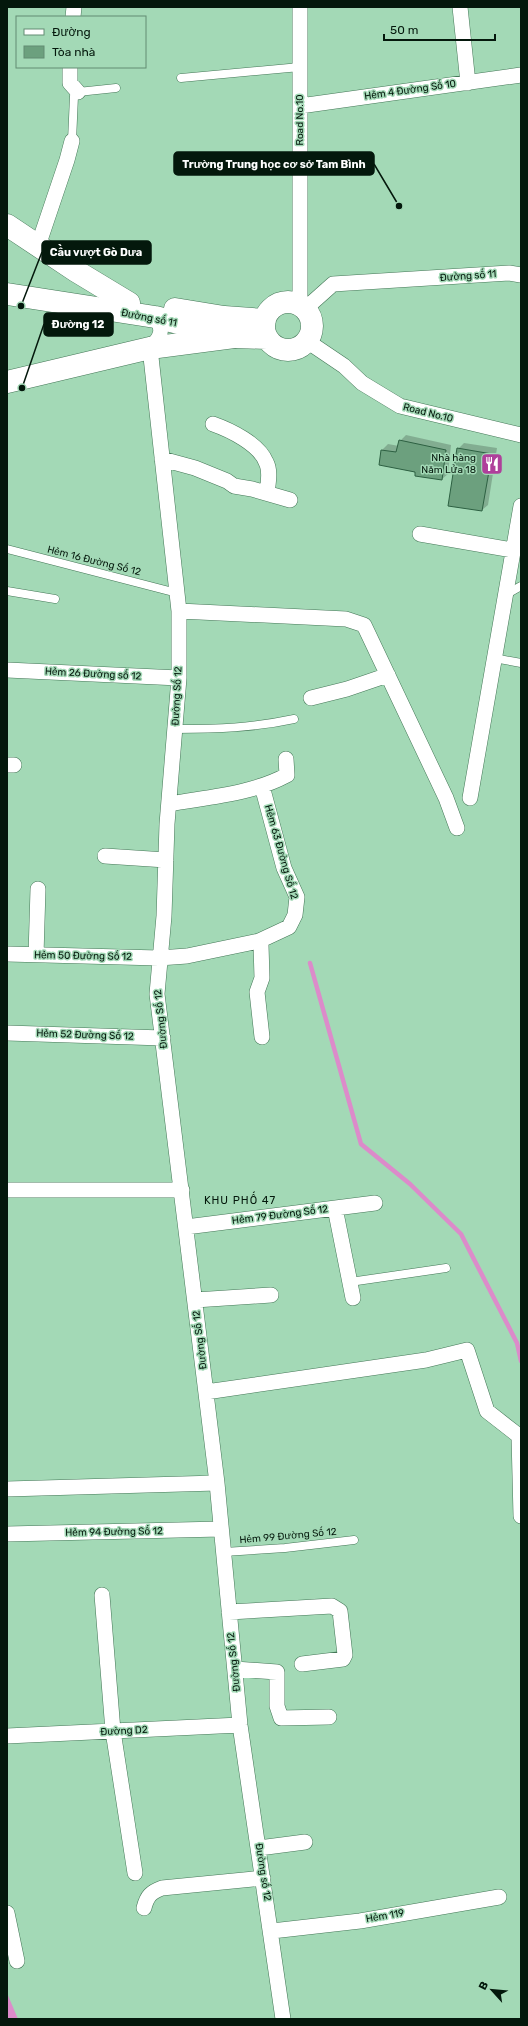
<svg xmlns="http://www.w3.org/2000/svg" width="528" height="2026" font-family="Rubik,sans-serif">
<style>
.water{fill:#dc8bca}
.shadow{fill:#0003}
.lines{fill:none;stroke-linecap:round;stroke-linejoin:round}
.stream{stroke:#dc8bca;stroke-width:4.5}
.building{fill:#6ca07e;stroke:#2d6042}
.lane-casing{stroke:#447757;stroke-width:9}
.street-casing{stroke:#447757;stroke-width:16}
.primary-casing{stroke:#447757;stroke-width:23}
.highway-casing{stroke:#447757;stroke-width:23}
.lane{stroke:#fff;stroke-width:8}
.street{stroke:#fff;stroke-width:15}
.primary{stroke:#fff;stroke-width:22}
.highway{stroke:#fff;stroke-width:22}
.labels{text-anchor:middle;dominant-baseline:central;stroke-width:3;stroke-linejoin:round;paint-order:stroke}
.street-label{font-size:10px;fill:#04180c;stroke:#a3d9b6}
.poi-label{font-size:10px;fill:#04180c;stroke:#a3d9b6;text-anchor:end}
.neighbourhood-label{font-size:11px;letter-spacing:1px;fill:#04180c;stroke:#a3d9b6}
.leader{fill:none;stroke:#04180c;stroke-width:1.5}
.callout-dot{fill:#04180c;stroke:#a3d9b6;stroke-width:1.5}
.callout{fill:#04180c;stroke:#04180c;stroke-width:1.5}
.callout-label{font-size:11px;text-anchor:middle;font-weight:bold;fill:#fff}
</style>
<rect width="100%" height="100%" fill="#a3d9b6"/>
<!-- water -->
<path class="water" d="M7,1993L18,2019H7Z"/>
<!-- shadow -->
<path class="shadow" d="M406,435L451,445L448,474L442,479L380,464L382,450L388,444L399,446L400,441Z
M464,443L497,448L488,505L482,510L458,449Z"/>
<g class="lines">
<!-- stream -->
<path class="stream" d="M310,963L361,1144L410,1184L461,1234L517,1343L521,1361"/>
</g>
<!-- building -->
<path class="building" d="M399,440L446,450L442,480L415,476V472L379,465L381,450L396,452Z
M457,448L492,454L482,511L448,506Z"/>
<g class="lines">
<!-- lane casing -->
<g class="lane-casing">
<path id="lane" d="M181,78L300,67
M78,92L116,88
M72,141L74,96
M7,549L177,593
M7,591L55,599
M505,595L521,586
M494,658L521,663
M175,729C218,729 252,728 294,719
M350,1282L446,1268
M224,1552L285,1548L354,1540"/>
</g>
<!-- street casing -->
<g class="street-casing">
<path id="street" d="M300,7V305
M460,7L468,83
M73,17L74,7
M70,67V83L78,92
M300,106L521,75
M38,246L67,160L72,141
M305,309L333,284L509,273L521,275
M155,317C165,329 161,338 150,348L179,611V678L167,824L164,916L157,994L217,1483L240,1725L283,2019
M307,341L344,366L362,383L400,406L521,435
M213,424C230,430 259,444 266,462C271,471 268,484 267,493
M162,459L195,468L227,481L234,486L252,489L290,500
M420,534L512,550
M179,611L346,619L364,625L446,798L457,828
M7,670L179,678
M311,698L347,689L388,675
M7,765H14
M470,798L521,506
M169,804C208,797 252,794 287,775L286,759
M105,856L166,860
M259,941L261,945L262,978L257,992L262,1037
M7,954L159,958L187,956L259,941L289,927L295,915L297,897L284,868L262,786
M36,955L38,889
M7,1033L163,1038
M7,1190H182
M335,1208L353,1298
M186,1227L375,1203
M195,1300L271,1295
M206,1392L426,1360L467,1350L487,1411L519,1436L521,1516
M7,1489L217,1483
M7,1534L221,1529
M102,1595L113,1731L135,1873
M229,1612L332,1606L340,1611L345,1655L343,1659L302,1664
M235,1669L277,1672V1706L281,1718L329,1717
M7,1736L240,1725
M259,1848L305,1842
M144,1908C147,1896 151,1892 162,1888L263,1878
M7,1913L17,1961
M272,1931L360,1921L499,1897"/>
</g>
<!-- primary casing -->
<g class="primary-casing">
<path id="primary" d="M7,294L155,317L234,337L267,338
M264 326a24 24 0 1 1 48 0a24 24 0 1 1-48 0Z
M175,309L224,317L265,320"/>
</g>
<!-- highway casing -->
<g class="highway-casing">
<path id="highway" d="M7,225L76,271L129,303
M7,382L150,348L234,337"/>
</g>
<!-- lane -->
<use href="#lane" class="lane"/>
<!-- street -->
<use href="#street" class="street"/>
<!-- primary -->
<use href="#primary" class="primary"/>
<!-- highway -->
<use href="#highway" class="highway"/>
</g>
<!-- icons -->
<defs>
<g id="restaurant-square" transform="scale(1.15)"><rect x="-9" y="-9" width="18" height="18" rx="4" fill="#af3f9b" stroke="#a3d9b6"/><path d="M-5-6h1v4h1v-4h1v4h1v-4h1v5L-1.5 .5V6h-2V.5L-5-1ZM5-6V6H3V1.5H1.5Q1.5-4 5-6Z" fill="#fff"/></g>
</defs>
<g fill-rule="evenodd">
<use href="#restaurant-square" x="492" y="464"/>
</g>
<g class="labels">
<!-- street labels -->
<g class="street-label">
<text transform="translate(410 90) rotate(-8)">Hẻm 4 Đường Số 10</text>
<text transform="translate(300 120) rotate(-90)">Road No.10</text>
<text transform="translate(468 276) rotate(-4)">Đường số 11</text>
<text transform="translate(149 318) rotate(11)">Đường số 11</text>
<text transform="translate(428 413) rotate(14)">Road No.10</text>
<text transform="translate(94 561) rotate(14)">Hẻm 16 Đường Số 12</text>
<text transform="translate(93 674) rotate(3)">Hẻm 26 Đường số 12</text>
<text transform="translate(177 696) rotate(-87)">Đường Số 12</text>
<text transform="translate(281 852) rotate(74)">Hẻm 63 Đường Số 12</text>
<text transform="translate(83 956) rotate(1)">Hẻm 50 Đường Số 12</text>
<text transform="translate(161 1019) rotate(-96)">Đường Số 12</text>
<text transform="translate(85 1035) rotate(2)">Hẻm 52 Đường Số 12</text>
<text transform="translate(280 1215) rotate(-7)">Hẻm 79 Đường Số 12</text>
<text transform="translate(200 1340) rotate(-97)">Đường Số 12</text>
<text transform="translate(114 1532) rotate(-1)">Hẻm 94 Đường Số 12</text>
<text transform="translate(288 1536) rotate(-5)">Hẻm 99 Đường Số 12</text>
<text transform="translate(234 1662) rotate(-96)">Đường Số 12</text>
<text transform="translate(124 1731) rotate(-3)">Đường D2</text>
<text transform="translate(263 1872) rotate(81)">Đường số 12</text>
<text transform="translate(385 1916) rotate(-10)">Hẻm 119</text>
</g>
<!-- poi labels -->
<g class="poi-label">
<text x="476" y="458">Nhà hàng<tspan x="476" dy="12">Năm Lửa 18</tspan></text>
</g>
<!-- neighbourhood labels -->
<g class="neighbourhood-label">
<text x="240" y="1200">KHU PHỐ 47</text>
</g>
</g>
<!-- callouts -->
<path class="leader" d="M399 206L374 164M21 306L42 252M22 388L44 324"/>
<g class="callout-dot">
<circle cx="399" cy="206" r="4"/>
<circle cx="21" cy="306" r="4"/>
<circle cx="22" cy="388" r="4"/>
</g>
<g class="callout">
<rect x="174" y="152" width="200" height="23" rx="4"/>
<rect x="42" y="241" width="109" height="23" rx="4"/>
<rect x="44" y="313" width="69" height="23" rx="4"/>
</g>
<g class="callout-label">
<text x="274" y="168">Trường Trung học cơ sở Tam Bình</text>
<text x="96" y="256">Cầu vượt Gò Dưa</text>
<text x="78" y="328">Đường 12</text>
</g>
<!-- border -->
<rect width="528" height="2026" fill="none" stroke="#04180c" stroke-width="16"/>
<!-- legend -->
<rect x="16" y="16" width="130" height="52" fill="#a3d9b6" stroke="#638c72"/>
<rect x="24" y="29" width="20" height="6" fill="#ffffff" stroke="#638c72"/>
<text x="52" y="36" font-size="12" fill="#04180c">Đường</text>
<rect x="24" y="46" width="20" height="12" fill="#6ca07e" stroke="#638c72"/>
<text x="52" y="56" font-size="12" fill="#04180c">Tòa nhà</text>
<!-- north arrow -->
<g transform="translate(492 1990) rotate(297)" stroke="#a3d9b6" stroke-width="3" paint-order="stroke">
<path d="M0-3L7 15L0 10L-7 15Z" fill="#04180c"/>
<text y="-6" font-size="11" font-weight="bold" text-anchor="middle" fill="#04180c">B</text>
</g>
<!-- scale -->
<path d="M384 34v6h111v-6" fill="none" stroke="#04180c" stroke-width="2"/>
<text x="390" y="34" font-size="12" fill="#04180c" stroke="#a3d9b6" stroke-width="3" paint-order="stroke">50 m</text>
</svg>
